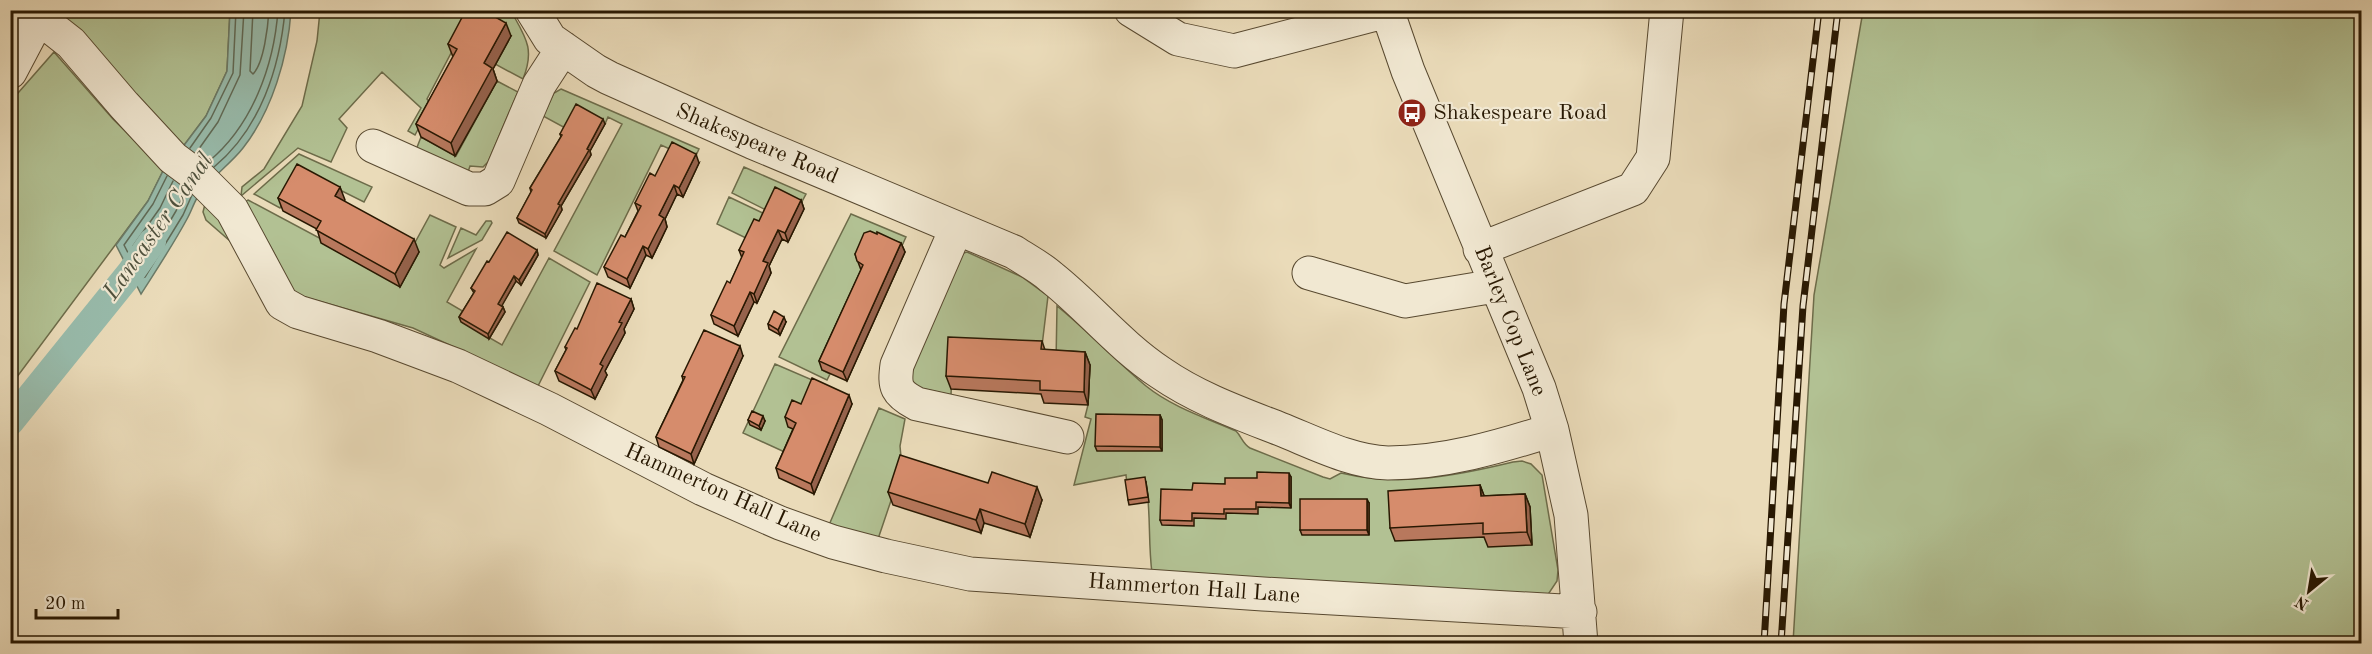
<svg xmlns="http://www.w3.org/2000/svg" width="2372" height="654" font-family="'Old Standard TT',serif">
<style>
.green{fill:#b2c193;stroke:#6d6c4a;stroke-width:1.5}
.water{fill:#98bbab;stroke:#6b7a67;stroke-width:1.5}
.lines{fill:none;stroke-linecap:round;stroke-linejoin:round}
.shore{stroke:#606a56;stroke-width:1.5}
.canal{stroke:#98bbab;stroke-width:28}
.minor-casing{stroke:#584930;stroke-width:35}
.minor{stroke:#f1e8d2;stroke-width:33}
.rail-casing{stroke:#281802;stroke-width:7}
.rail{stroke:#f1e8d2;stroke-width:4.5;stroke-dasharray:14;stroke-linecap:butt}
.wall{fill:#b8785d;stroke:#281802;stroke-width:1.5}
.shaded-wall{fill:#96624c;stroke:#281802;stroke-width:1.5}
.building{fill:#d68c6c;stroke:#281802;stroke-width:1.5}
.labels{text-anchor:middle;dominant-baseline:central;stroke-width:4.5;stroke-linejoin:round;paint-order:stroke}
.poi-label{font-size:22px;fill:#281802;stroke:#f1e8d2;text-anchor:start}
.street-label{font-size:22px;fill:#281802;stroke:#f1e8d2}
.water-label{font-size:24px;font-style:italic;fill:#4f513d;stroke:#f1e8d2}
</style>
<rect width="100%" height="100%" fill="#eadbb9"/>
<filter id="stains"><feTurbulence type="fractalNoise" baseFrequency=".00333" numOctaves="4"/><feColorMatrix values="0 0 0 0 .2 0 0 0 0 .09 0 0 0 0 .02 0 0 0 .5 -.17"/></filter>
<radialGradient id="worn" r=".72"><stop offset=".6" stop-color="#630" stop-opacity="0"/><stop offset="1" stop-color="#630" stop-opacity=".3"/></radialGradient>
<!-- green -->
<path class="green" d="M450,10L453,13L458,10L511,11C526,38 535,49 523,79L495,64L510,36L470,17L427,99L431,105L415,135L408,131L421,108L382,72L339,119L347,128L331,162L298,148L241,196L242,187L264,169L302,106L317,41L320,11Z
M57,11H230L227,71L206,116L182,148Z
M2342,11L2362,18L2361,643H1793L1814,295L1863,11Z
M54,52L113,119L164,169L148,201L11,385V101Z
M497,81L518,92L488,162L483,167L470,166L467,175L416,150L421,137L456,156Z
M561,89L699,149L694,160L661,145L597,275L554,251L622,124L608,117L605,124L578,109L567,129L543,116L554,93Z
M299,154L372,187L364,202L334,187L298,176L280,208L254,194Z
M744,167L806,194L799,207L768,211L732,193Z
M729,197L767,215L748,239L717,224Z
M206,200L238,248L206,220L203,212Z
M248,200L323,240L412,248L430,215L456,227L440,265L444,268L476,249L447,302L466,313L462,322L502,345L549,258L590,282L538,386L413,328L294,294L273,251L245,202Z
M851,214L906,237L900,250L867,273L822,370L830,374L827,380L779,357Z
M486,221H491L492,223L482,240L448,258L461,228L476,235Z
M967,252L1022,277L1048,296L1041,354L953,350L951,395L920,388L907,378L960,254Z
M1057,306C1088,331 1115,360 1146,386C1172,407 1206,418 1236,431C1242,437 1242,443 1250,448L1323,477L1330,479L1341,473C1400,487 1455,476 1513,462L1522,461L1531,464L1542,475L1558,570L1557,581L1547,596L1152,573C1148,543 1151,512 1146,482L1127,485L1126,475L1074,485L1091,419L1085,417L1088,405L1090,365L1056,363Z
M775,364L824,385L789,454L743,433Z
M879,408L905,419L900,446L902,468L877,542L829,525Z"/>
<!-- water -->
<path class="water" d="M230,11H291C288,57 272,111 243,148C229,166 209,178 197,198C193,205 191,212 187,219C173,245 157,269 141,294L116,245L148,201L164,169L182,148L206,116L227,71Z"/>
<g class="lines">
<!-- shore -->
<path class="shore" d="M253,10L250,71L253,74C264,63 268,26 269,10
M190,148L211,118L233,73L236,10
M196,153L218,122L240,75L244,10
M208,162C252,126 274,66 278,10
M214,167C260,129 280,68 285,10
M167,176L153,204L124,245L141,278L145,277L183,215L192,195
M173,181L160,208L133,246L141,263H145L176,211L186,190"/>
<!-- canal -->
<path class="canal" d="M10,422L131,272L152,242"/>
<!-- minor casing -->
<g class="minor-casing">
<path id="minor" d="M29,10L71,43L124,105L173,158L200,178L232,210L282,303L298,312L378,336L458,366L549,409L703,489L780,523L833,542L886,556L970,574L1263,594L1580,612
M532,10L550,39L596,71L609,78L752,142L1014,252C1026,260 1040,267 1051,277C1089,307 1120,346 1161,373C1197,398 1239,413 1280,429C1313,442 1351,462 1388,463C1444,463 1499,447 1552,430
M1131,10L1178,39L1234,51L1387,11
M1387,10L1408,71L1539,388L1552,430L1571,515L1581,644
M10,72L39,17
M373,146L469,189H485L498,181L539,85L563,48
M956,229L897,365C894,387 896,393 917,404L1067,437
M1480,249L1633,189L1653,158L1667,10
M1309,273L1405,301L1495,286"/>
</g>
<!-- minor -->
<use href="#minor" class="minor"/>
<!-- rail casing -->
<g class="rail-casing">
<path id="rail" d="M1764,644L1784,304L1819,10
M1781,644L1803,306L1838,10"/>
</g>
<!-- rail -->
<use href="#rail" class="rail"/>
</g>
<!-- wall -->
<path class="wall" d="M511,36L493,69L497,81L455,156L421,137L416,124L453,57L448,44Z
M605,124L590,151L591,155L561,206L562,210L546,238L519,223L517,218L531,192L530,188L561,137L560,134Z
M699,163L683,197L677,194L665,219L667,227L659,244L652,258L646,255L630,288L608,277L604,267L625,237L638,211L635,203Z
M340,187L344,201L419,252L400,287L321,243L317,229L283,211L278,198Z
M801,200L804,209L788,242L782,239L769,266L771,273L757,303L754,302L738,336L714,324L711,315L730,283L742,258L739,250L759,221Z
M877,234L901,243L905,252L847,381L822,370L819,361L861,270L855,254Z
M537,250L538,255L521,285L516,281L501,306L503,307L505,312L489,339L461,322L459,317L474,293L471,288L489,262Z
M631,299L634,309L624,329L625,333L605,371L607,375L595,399L559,381L555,371L566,350L565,347Z
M786,322L780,335L769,329L768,324Z
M1042,341L1045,350L1085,352L1090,365L1088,405L1044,403L1041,394L951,389L946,376Z
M743,356L694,464L659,447L656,437L683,380L682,376Z
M801,404H852L814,494L779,478L776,468L793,429L788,427L785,417Z
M1160,415L1162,420V451H1097L1095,446Z
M748,420L765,421L761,430L750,425Z
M1291,477V508L1258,507V514L1226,513V519L1194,518V526L1162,525L1160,520L1192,490L1225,484Z
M1146,482L1149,502L1129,505L1128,500Z
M1480,485L1484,496L1525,494L1530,507L1532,545L1488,547L1484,537L1395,541L1390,528Z
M888,492L1042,500L1030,537L984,523L981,533L893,505Z
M1369,503V535H1302L1300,530Z"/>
<!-- shaded-wall -->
<path class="shaded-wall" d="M506,23L511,36L493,69L497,81L455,156L451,143L484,63Z
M603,119L605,124L590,151L591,155L561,206L562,210L546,238L545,234L558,204Z
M696,154L699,163L683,197L679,188Z
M674,185L677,194L665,219L667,227L652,258L648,249L659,215Z
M340,187L345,200L340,209L335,196Z
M801,200L804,209L788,242L785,233Z
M778,230L782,239L769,266L771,273L757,303L754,294L763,261Z
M414,239L419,252L400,287L395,274Z
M901,243L905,252L847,381L843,372Z
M643,246L646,255L630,288L627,279Z
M537,250L538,255L521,285L519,280Z
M514,276L516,281L500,309L498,304Z
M750,292L754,302L738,336L734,326Z
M631,299L634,309L624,329L625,333L605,371L607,375L595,399L591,390L600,364L619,322Z
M503,307L505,312L489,339L488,334Z
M784,317L786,322L780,335L778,330Z
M740,346L743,356L694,464L691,454Z
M1085,352L1090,365L1088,405L1084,392Z
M849,395L852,404L814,494L811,484Z
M1160,415L1162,420V451L1160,447Z
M763,416L765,421L761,430L759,426Z
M1289,473L1291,477V508L1289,503Z
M1480,485L1485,498L1481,496Z
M1037,487L1042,500L1030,537L1025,524Z
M1525,494L1530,507L1532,545L1527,532Z
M1367,499L1369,503V535L1367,530Z
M980,509L984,523L981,533L976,520Z"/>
<!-- building -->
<path class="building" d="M466,10H483L506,23L484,63L492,68L451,143L416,124L457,49L448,44Z
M576,104L603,119L587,149L589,150L558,204L560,205L545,234L517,218L532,190L530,188L562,135L560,134Z
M672,142L696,154L679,188L674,185L659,215L664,218L655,235L648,249L643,246L627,279L604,267L621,235L625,237L641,206L635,203L650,173L655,176Z
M297,164L340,187L335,196L414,239L395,274L316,230L321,221L278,198Z
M775,187L801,200L785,233L778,230L763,261L768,263L754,294L750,292L734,326L711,315L727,281L730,283L744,252L739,250L754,219L759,221Z
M870,231L877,234V232L901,243L843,372L819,361L863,265L857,261L855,254L864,233Z
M507,232L537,250L519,280L514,276L498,304L503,307L488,334L459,317L475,291L471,288L487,261L489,262Z
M597,283L631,299L619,322L622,323L600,364L603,366L591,390L555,371L567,348L565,347L575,328L577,329Z
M774,311L784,317L778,330L768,324Z
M704,330L740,346L691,454L656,437L685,377L682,376Z
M948,337L1042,341L1041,349L1085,352L1084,392L1040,390V381L946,376Z
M812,378L849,395L811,484L776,468L796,423L785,417L792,400L801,404Z
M752,411L763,416L759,426L748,420Z
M1096,414L1160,415V447L1095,446Z
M900,455L988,483L992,472L1037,487L1025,524L980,509L976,520L888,492Z
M1257,472L1289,473V503L1256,502V509H1224V514L1192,513V521L1160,520L1161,489L1192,490L1193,483L1225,484V478H1257Z
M1145,477L1148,497L1128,500L1125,480Z
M1480,485L1481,496L1525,494L1527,532L1483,534V523L1390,528L1388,491Z
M1300,499H1367V530H1300Z"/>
<!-- icons -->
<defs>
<g id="bus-disc" transform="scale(1.5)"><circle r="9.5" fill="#8f2418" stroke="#f1e8d2"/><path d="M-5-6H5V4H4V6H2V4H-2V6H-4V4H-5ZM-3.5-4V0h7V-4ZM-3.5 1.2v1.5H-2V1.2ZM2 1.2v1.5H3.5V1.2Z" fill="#fff"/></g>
</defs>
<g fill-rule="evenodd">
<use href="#bus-disc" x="1412" y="113"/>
</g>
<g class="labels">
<!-- poi labels -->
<g class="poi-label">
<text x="1433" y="113">Shakespeare Road</text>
</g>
<!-- street labels -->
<g class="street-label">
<text transform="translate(757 144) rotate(23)">Shakespeare Road</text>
<text transform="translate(1510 321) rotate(68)">Barley Cop Lane</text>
<text transform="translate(723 493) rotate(24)">Hammerton Hall Lane</text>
<text transform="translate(1194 589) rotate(4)">Hammerton Hall Lane</text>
</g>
<!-- water labels -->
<g class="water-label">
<text transform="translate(159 227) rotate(-55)">Lancaster Canal</text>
</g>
</g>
<!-- margin -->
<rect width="2372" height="654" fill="none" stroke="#eadbb9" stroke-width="36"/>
<rect x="12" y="12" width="2348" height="630" fill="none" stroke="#281802" stroke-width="3"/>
<rect x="18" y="18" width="2336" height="618" fill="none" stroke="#281802" stroke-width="1.5"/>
<!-- north arrow -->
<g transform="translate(2309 591) rotate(210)" stroke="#f1e8d2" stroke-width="4.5" paint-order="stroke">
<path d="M0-4.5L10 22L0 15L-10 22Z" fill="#281802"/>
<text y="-9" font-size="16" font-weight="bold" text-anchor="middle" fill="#281802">N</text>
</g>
<!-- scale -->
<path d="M36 609v9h82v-9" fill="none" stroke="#281802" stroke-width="3"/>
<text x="45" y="609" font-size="18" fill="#281802" stroke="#f1e8d2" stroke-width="4.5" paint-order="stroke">20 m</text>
<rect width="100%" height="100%" filter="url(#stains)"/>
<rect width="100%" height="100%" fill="url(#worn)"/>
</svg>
